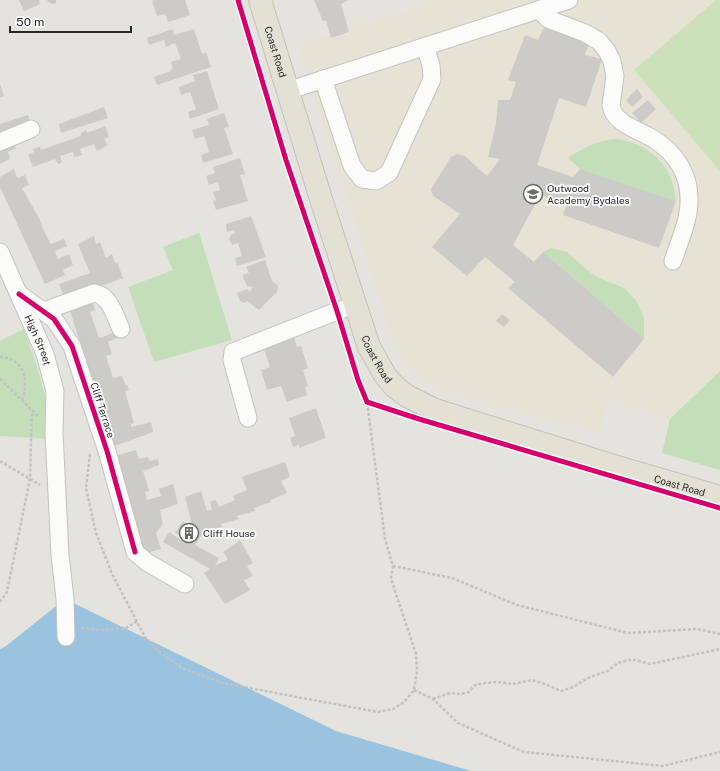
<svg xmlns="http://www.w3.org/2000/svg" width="720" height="771" font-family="'Public Sans',sans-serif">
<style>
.education{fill:#e7e3d4}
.green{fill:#c4deba}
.pitch{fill:#cce1b9}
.water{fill:#99c3df}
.building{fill:#cccbc7}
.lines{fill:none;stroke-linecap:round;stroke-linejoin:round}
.minor-casing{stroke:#c3c2c3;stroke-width:19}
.major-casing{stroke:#c2c1c0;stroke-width:24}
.path{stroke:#c2c2c2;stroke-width:2.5;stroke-dasharray:3 2;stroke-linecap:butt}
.minor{stroke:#fbfbfa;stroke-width:17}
.major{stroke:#e3e1d4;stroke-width:22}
.cycleway-casing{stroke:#fff;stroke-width:8}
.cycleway{stroke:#d6006c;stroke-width:5}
.labels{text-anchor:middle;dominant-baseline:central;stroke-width:3.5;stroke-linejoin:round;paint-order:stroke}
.street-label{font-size:10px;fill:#272727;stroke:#fff}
.poi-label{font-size:10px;fill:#272727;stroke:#fff;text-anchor:start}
</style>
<rect width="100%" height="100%" fill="#e5e3de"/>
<!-- education -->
<path class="education" d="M441,0H720V470L662,453L670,419L607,400L601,433L438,389L410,367L394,345L298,43Z"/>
<!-- green -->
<path class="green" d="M612,139C635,139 659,153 669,174C673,183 675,192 676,201L580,169L568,158C584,147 593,143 612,139Z
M199,233L232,340L154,362L128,287L173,270L163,247Z
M551,248L567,252L587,270L597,277L624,288L636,300L644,318V339L543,252Z
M24,329L39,373L48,408V439L0,436V341Z
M720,371V470L662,453L670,419Z"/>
<!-- pitch -->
<path class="pitch" d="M716,0H720V171L634,70Z"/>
<!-- water -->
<path class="water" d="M65,599L336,731L471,771H0V649L6,646Z"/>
<!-- building -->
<path class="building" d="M19,0H39L40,4L24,11Z
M47,0H56V3L52,4L48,2Z
M154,0H185L190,15L168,22L165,14L157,16L152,1Z
M314,0H349L341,4L349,32L331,38L326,20L323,21Z
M544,27L590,41L585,55L602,59L586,107L559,98L537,165L573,177L580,169L676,201L659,248L563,215L567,203L540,195L513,245L534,262L543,252L644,339L613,377L508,288L515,282L485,257L467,276L432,247L460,214L433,196L431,189L451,157L457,154L465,156L487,176L500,159L488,157L496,124L498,100H510L516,82L508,80L525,35L538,40Z
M173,29L174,35L194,29L202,54L206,52L211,67L157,85L154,77L171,71V69H173L171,62L181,59L175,43L166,47L164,40L149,45L147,38Z
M207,71L219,109L190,119L188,112L196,109L190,92L181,95L179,87L195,81L193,75Z
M0,84L4,96L0,97Z
M637,89L643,97L632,107L626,100Z
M648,100L656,109L641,123L632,113Z
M104,107L108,118L61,133L59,124Z
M224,113L229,127L224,128L233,154L203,163L201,155L209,152L207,144L204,136L195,139L192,130L209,125L207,119Z
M28,115L31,126L0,137V124Z
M105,126L109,137L104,139L108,145L97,151L94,144L80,149L82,155L74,157L73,152L60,156L62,162L58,164L55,159L33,167L28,155L34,152L33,149L40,147L41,150L75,138L80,136L81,133L86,130L87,133Z
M13,140L16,148L8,152L10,159L0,164V146Z
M240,158L245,174L240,175L248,201L216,210L213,201L216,200L213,192L220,190L218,182L209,185L206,176L215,173L213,167Z
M14,169L17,178L25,175L29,185L22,188L39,218L44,231L51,244L64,239L67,246L55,251L58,259L69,254L73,265L63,270L65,275L45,284L0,187V177Z
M251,216L266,257L237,266L235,258L242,256L238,243L232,245L229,239L231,235L235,233L234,230L227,232L226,224Z
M94,236L96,244L100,242L106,258L112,254L115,263L117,262L123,278L99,287V285L65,299L59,284L90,273L78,244Z
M265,260L272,281L278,286L277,292L259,310L247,301L244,303L240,301L237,293L248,289L249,292L253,287L247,286L242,275L249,273L246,267Z
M92,299L95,310L90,312L99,338L116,332L119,337L108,342L112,354L106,356L113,378L122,376L126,386L127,385L129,390L125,391L134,423L131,424V427L151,422L153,432L112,447L68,304Z
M502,314L510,320L504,327L496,321Z
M294,336L297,347L301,346L308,368L303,370L308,386L305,387L307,395L287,402L281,386L267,390L261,370L270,367L263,346Z
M316,408L326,438L299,448V445L293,447L290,438L295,436L289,418Z
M136,450L139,459L148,457L150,461L158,459L159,465L143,471L149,491L145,492L147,500L161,496L159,489L173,484L178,504L160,510L163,524L156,533L161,549L142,554L115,456Z
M285,462L290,477L281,481L287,493L270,500L271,502L254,508L255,511L237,516L239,519L221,524L222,527L203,533L195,545L219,558L215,566L228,559L223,552L240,540L253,563L247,566L253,576L244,580L250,590L225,604L204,573L210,569L163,542L169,532L181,540L182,537L175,533L183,521L188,527L191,520L185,497L201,491L207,511L212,509L210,502L216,500L219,507L235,500L233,496L247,490L242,477Z"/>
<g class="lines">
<!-- minor casing -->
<g class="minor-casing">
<g id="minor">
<path d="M539,10L548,19L585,33L599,41L607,51L612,61L615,76L611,105C613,123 638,130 652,138C675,152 690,174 689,201C689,221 679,242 673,261"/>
<path d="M323,79L352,166L362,179L376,181L389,173L432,79L431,65L425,46"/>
<path d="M287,91L569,0"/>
<path d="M0,142L31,129"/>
<path id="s1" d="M0,252L45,354L55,391L54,433L60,555L65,599L66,637"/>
<path d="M19,294L54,319L72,346L107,451L135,552L148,563L185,584"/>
<path d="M44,311L94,293C110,295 115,316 121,329"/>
<path d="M248,418L232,360L233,352L337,311L356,305"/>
</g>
</g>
<!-- major casing -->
<g class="major-casing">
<g id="major">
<path id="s2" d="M260,0L321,199L369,347L385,375L394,386L407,396L435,410L617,467L720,497"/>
</g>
</g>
<!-- path -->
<path class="path" d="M0,357C25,358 29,381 22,401
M0,379L39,417
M90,454L86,488L96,533L112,574L145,637L160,652L182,668L222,683L378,712L393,709L404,702L414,690L417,671L416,654L391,579L393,566L385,539L367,402
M0,461L40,485
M393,566L452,578L517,605L628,633L697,629L720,634
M0,602L7,592L30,478L32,410
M81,628L102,630L126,628L137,621
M414,690L433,699L458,723L524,752L663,766L720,752
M433,699L450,693L461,694L469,692L475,685L485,683L497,682L513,684L532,680L545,684L561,691L573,687L590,677L608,671L618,663L628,660H636L650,664L720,649"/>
<!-- minor -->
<use href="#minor" class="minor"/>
<!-- major -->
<use href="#major" class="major"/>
<!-- cycleway casing -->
<g class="cycleway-casing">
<path id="cycleway" d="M238,0L286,160L337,311L358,380L367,402L419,419L720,508
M19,294L54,319L72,346L107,451L135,552"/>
</g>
<!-- cycleway -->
<use href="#cycleway" class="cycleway"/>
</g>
<!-- icons -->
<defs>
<g id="school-ring" transform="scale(1)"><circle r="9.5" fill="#fff" stroke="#6a6967" stroke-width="1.5"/><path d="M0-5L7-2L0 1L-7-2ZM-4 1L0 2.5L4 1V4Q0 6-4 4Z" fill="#6a6967"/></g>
<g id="building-ring" transform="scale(1)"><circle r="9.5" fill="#fff" stroke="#6a6967" stroke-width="1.5"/><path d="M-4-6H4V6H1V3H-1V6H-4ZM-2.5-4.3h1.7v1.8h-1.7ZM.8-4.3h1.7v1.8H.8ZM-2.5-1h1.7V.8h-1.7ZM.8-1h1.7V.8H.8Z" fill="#6a6967"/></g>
</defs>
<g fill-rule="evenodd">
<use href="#school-ring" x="533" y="194"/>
<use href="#building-ring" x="189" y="533"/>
</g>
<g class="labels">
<!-- street labels -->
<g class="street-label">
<text stroke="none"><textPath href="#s2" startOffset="54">Coast Road</textPath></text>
<text stroke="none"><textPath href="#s1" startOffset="96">High Street</textPath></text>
<text stroke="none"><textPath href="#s2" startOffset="378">Coast Road</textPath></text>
<text transform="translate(103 410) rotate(72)">Cliff Terrace</text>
<text stroke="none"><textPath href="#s2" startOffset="714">Coast Road</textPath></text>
</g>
<!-- poi labels -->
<g class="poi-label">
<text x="547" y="188">Outwood<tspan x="547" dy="12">Academy Bydales</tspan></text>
<text x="203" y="533">Cliff House</text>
</g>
</g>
<!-- scale -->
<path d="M10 26v6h121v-6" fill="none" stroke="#272727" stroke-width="2"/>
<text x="16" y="26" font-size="12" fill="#272727" stroke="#ffffff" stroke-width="3" paint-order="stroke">50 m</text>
</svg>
